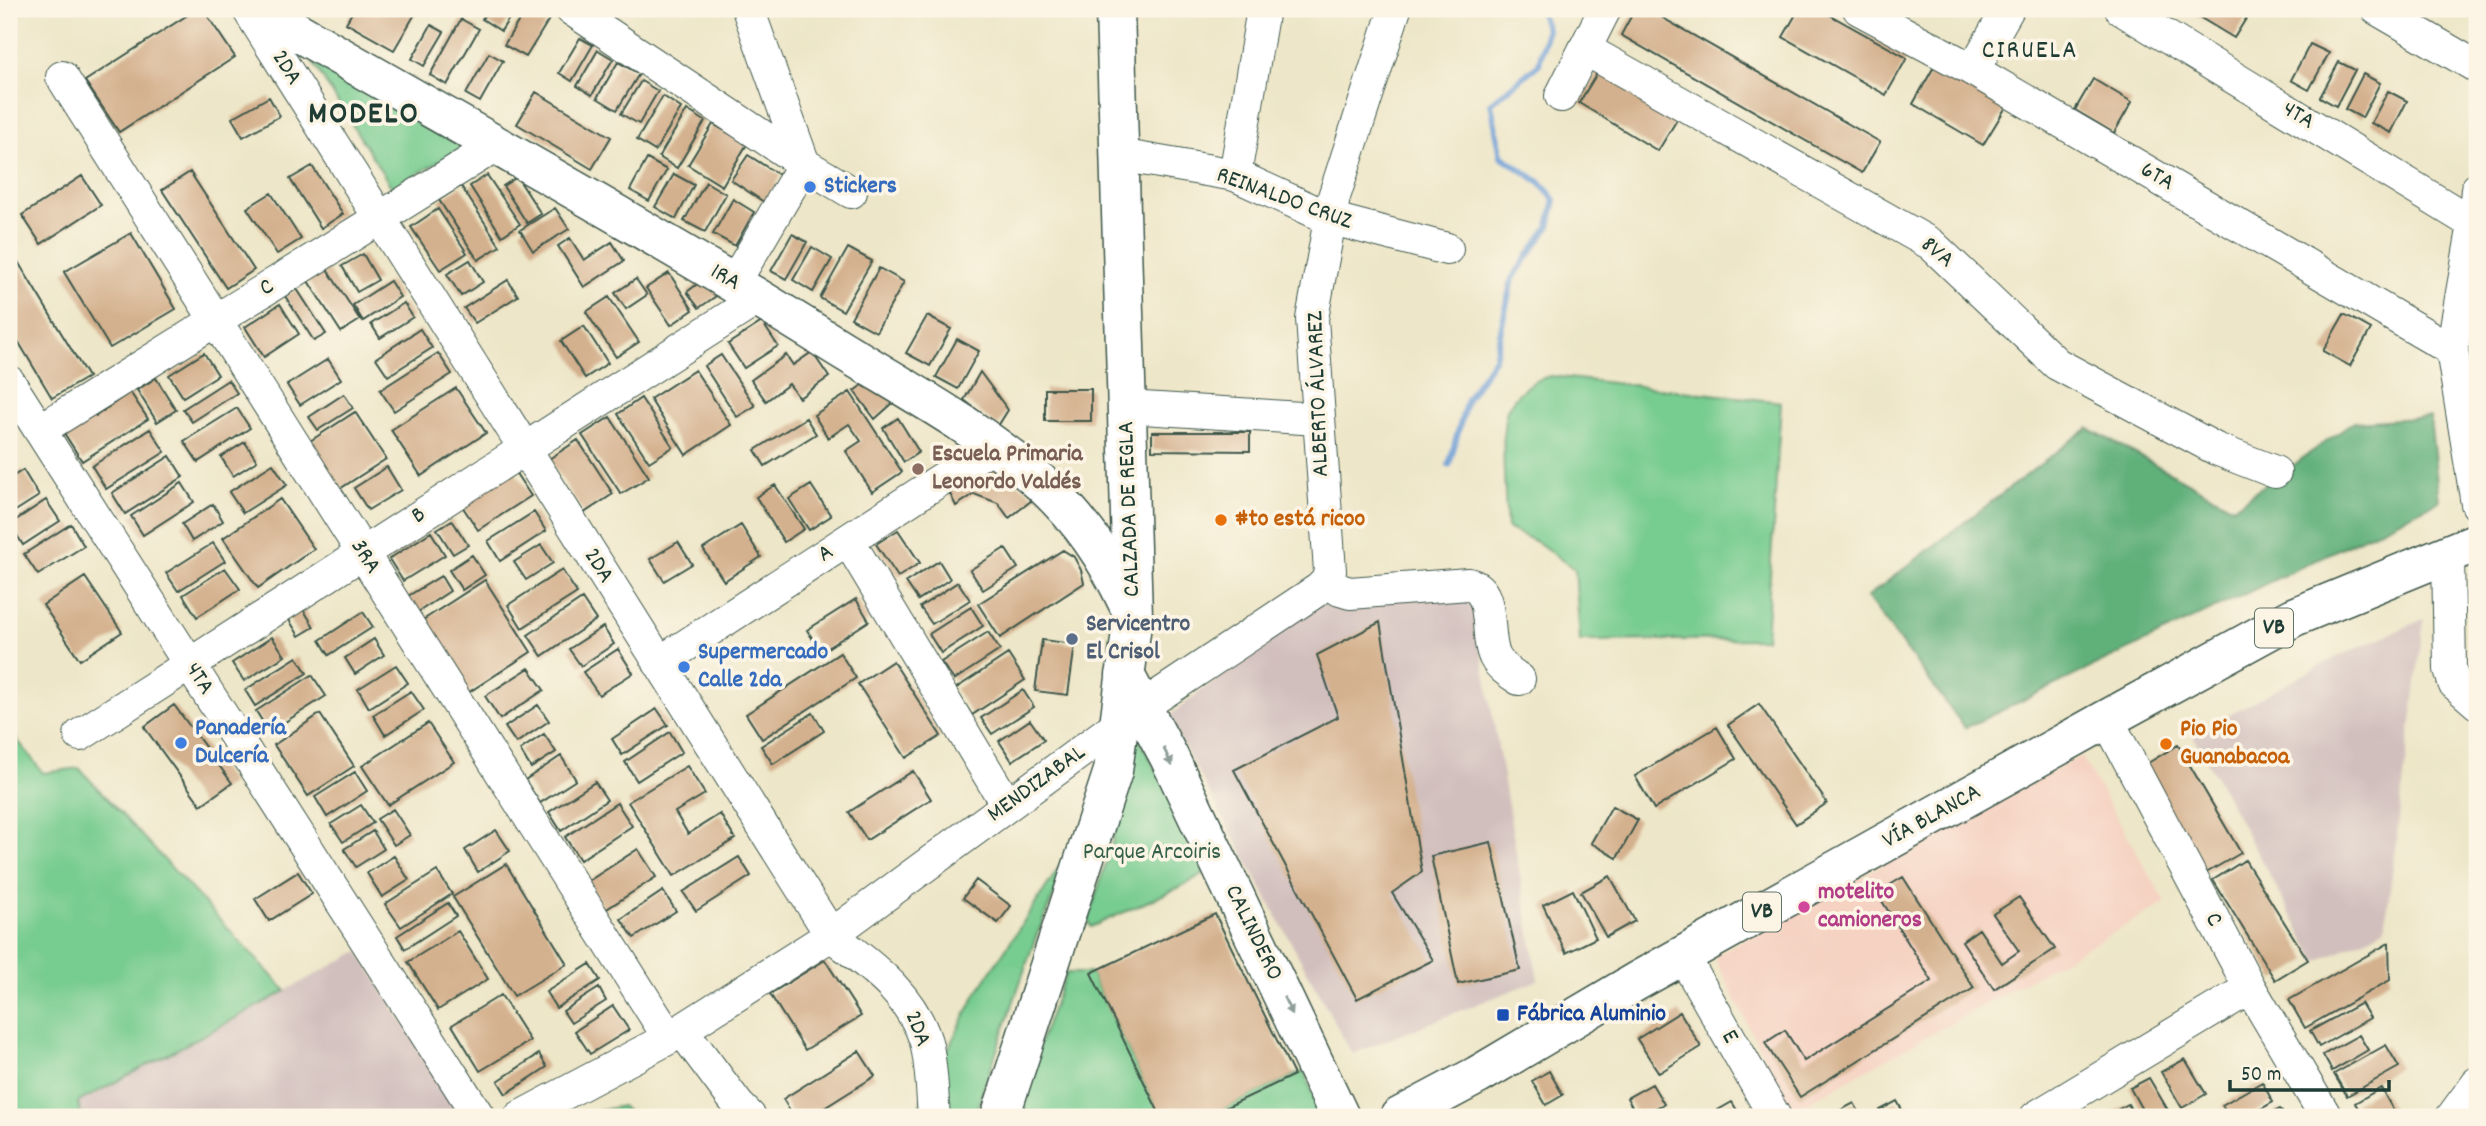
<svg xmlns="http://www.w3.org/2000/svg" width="2486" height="1126" font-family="Dekko,sans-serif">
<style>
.built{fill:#f5d2c2}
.industrial{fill:#d1bfbd}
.green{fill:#77cc90;stroke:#4b8462;stroke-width:2}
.forest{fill:#61b07a;stroke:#407657;stroke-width:2}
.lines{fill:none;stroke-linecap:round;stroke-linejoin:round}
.stream{stroke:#6b9dd6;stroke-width:6}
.building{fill:#d4b18e}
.minor-casing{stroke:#3e564a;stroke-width:34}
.major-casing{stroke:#3e564a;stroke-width:41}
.minor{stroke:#fff;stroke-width:32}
.major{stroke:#fff;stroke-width:38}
.oneway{fill:#8f9e9a}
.shop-dot{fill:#3f7fe0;stroke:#fcf5e5;stroke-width:2.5}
.education-dot{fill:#8d6e63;stroke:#fcf5e5;stroke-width:2.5}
.food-dot{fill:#e8710a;stroke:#fcf5e5;stroke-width:2.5}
.service-dot{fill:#5c6f8a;stroke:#fcf5e5;stroke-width:2.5}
.hotel-dot{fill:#d1479c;stroke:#fcf5e5;stroke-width:2.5}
.transit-dot{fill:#1a4fb4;stroke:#fcf5e5;stroke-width:2.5}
.labels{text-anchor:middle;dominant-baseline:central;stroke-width:7;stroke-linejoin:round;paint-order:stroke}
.shield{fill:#fcf5e5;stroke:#617469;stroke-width:2}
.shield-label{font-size:23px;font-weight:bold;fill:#1f3d34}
.street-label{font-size:24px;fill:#1f3d34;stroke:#fcf5e5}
.shop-label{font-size:24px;font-weight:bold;fill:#366cbe;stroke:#fcf5e5;text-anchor:start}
.education-label{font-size:24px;font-weight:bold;fill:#785e54;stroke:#fcf5e5;text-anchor:start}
.food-label{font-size:24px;font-weight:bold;fill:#c56008;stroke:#fcf5e5;text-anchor:start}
.service-label{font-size:24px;font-weight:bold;fill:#4e5e75;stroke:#fcf5e5;text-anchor:start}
.park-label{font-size:24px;fill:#35614b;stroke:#fcf5e5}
.hotel-label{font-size:24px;font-weight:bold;fill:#b23c85;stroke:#fcf5e5;text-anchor:start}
.transit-label{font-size:24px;font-weight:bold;fill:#164399;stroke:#fcf5e5;text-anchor:start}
.neighbourhood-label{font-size:26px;letter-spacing:2px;fill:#1f3d34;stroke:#fcf5e5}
.district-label{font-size:32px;font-weight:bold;letter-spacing:2px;fill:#1f3d34;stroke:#fcf5e5}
</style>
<rect width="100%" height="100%" fill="#fcf5e5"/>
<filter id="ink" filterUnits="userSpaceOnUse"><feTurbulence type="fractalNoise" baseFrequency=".0143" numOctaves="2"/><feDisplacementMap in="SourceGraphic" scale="14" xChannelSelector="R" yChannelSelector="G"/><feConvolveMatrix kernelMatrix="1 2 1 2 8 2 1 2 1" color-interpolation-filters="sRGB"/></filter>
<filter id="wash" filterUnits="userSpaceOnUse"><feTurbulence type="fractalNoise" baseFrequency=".00686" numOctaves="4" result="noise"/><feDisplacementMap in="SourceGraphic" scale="28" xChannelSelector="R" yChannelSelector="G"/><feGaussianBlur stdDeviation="1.57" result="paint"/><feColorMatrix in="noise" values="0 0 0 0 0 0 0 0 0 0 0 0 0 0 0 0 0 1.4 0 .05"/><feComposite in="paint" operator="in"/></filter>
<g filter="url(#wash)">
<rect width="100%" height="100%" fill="#ede6c8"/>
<!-- built -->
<path class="built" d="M2081,756L2166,903L1791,1112L1714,956Z"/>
<!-- industrial -->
<path class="industrial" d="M1471,590L1538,980L1352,1054L1168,717L1308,606Z
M2424,619L2385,929L2317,962L2192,734L2337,657Z
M359,951L461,1117H81L78,1102Z"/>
<!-- green -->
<path class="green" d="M312,61L464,148L392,188Z
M1550,376L1781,402L1766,639L1580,641L1575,570L1539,543L1507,528C1506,506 1499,424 1508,408C1517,391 1531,381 1550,376Z
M1133,727L1206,863L1203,874L1180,887L1091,927L1088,921L1118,823L1128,774Z
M9,729L43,773L79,768L286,991L78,1102L81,1117H9Z
M1076,842L1034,942L974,1117H913L976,994Z
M1066,973H1091L1161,1117H1011Z
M1305,1071L1320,1117H1206L1294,1075Z
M622,1106L633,1117H569Z"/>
<!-- forest -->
<path class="forest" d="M2430,417L2439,501L1965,728L1867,597L2088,428L2233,507L2354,422Z"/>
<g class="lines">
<!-- stream -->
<path class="stream" d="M1449,465L1467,399L1495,358L1512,279L1549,226L1555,200L1541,183L1501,156L1491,103L1539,64L1547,29L1539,9"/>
</g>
<g id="blocks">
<!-- building -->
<path class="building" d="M197,9H203L235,57L119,132L85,81Z
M354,9H418L394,50L346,23Z
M488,9H515L501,31L482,19Z
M526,9H538L551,16L526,57L504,45Z
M1635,9H1647L1880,142L1862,173L1621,35Z
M1799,9H1819L1907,58L1886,95L1783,37Z
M2145,9H2173L2166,21Z
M2186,9H2252L2234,38Z
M461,19L479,29L447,85L430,75Z
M431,25L444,32L424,66L412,59Z
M580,38L593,45L572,81L559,73Z
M2310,44L2329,53L2309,90L2291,80Z
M598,50L613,59L592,95L577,86Z
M489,53L503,61L480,102L466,94Z
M618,62L639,74L617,110L597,98Z
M2339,62L2355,70L2336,106L2320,97Z
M1935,65L2006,107L1983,145L1913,104Z
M1599,70L1678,118L1658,151L1579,103Z
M2363,74L2380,83L2362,118L2345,109Z
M2093,79L2132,102L2114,133L2075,110Z
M641,81L658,91L639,124L621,114Z
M2388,91L2407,101L2391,133L2371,123Z
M536,92L611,137L592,169L517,124Z
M663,96L681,108L655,151L637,140Z
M269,97L280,116L243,137L232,118Z
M687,110L705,121L677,168L659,157Z
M713,124L747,144L722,186L688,165Z
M748,155L781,176L764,202L731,180Z
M647,159L667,170L649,201L630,190Z
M312,166L343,214L321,228L290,179Z
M190,172L254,270L226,288L162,190Z
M674,174L694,185L676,219L655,207Z
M487,175L520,224L502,236L470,186Z
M82,176L101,205L41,244L22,215Z
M517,177L541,214L527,223L503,186Z
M706,182L726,194L705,232L684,221Z
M461,186L500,246L478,260L439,200Z
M271,193L301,239L277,254L247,208Z
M733,199L754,212L735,246L713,234Z
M555,208L569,229L533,251L520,230Z
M438,209L467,253L440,270L411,227Z
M131,233L176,309L110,348L64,272Z
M792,234L807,242L786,279L771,271Z
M570,238L584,260L612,242L624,261L584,287L558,246Z
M9,247L88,377L52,398L9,326Z
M812,247L832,259L813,292L793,280Z
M848,248L872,261L843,311L820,298Z
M363,254L378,280L357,292L342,266Z
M470,260L483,282L461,296L447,274Z
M879,268L904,282L876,332L851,318Z
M327,269L360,320L341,332L308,281Z
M669,273L693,310L671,325L646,288Z
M636,279L647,295L626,309L615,293Z
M508,280L518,296L475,323L464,308Z
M390,281L400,297L363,321L353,305Z
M700,282L719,294L699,308L687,292Z
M297,289L326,334L314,341L285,296Z
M609,297L639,342L616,357L586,312Z
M404,303L413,317L380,338L371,324Z
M280,304L299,334L264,357L245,327Z
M2344,314L2371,329L2350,366L2323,351Z
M927,316L951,329L930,366L906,353Z
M762,322L778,346L744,368L728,344Z
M584,326L608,363L585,378L561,341Z
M420,329L432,348L388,376L376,358Z
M957,339L979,351L958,389L936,377Z
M812,352L829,377L799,398L789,384L766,401L751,380L786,355L793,365Z
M204,353L218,375L183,397L169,375Z
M438,353L452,374L394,411L380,390Z
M721,355L755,406L737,417L704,366Z
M328,359L341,379L300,405L287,385Z
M695,370L731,425L686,455L650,399Z
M980,372L1008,410L998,426L964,400Z
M156,378L176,410L157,422L137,390Z
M228,380L237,393L192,422L183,409Z
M865,383L894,402L875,419L854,391Z
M456,388L486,433L421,476L391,430Z
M1045,389H1091V421H1045Z
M130,392L148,419L82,461L64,433L94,414L96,416Z
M850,392L902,472L872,492L846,451L861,441L849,424L828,438L814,415Z
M344,394L353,408L318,430L309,417Z
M641,398L673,447L649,462L618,414Z
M237,408L250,428L198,462L184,441Z
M355,412L386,459L338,490L307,443Z
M610,417L649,477L621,494L582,435Z
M806,418L816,434L765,466L755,450Z
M898,418L919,452L904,462L883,428Z
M150,429L165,452L106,489L92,466Z
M1152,432H1250V451L1152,450Z
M578,440L613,494L584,513L549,459Z
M245,442L257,461L233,476L221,457Z
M170,456L183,477L125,514L112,493Z
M273,464L287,485L243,513L229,492Z
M985,465L997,467L1036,497L1009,518L998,503L974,494L956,506L947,488Z
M387,467L401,490L368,510L354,488Z
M513,469L531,496L478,530L460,503Z
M23,470L39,496L9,515V479Z
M182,483L194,502L143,535L131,516Z
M775,485L804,529L784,542L756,497Z
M811,485L831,516L809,530L789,499Z
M280,499L314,549L258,588L223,538Z
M46,500L60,521L23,545L10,524Z
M213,504L223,521L192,541L182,524Z
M534,512L546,531L500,561L488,541Z
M452,520L468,545L453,554L437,529Z
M71,524L84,546L38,575L24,554Z
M741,525L761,557L724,581L703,549Z
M898,530L920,563L898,577L876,544Z
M431,532L445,555L403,581L389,559Z
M678,542L692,564L664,581L650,559Z
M213,543L225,561L178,591L166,573Z
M541,545L553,563L526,580L514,562Z
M1005,548L1018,568L983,590L970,570Z
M1063,550L1074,557L1081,570L1084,583L1000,638L978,604Z
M472,555L485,575L462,590L449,570Z
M939,561L950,579L918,600L906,582Z
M225,568L240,589L197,617L183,595Z
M562,570L577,593L522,628L508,605Z
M441,576L450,591L418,612L408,596Z
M85,577L122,632L80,660L43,605Z
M485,580L531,652L466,694L420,622Z
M958,582L970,600L932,624L920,607Z
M582,599L596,620L542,656L528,635Z
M856,599L869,621L821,652L807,630Z
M300,604L314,627L299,636L285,613Z
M971,607L983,626L941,653L929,634Z
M363,612L373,627L329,655L320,640Z
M1380,622L1422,872L1392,893L1433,960L1357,999L1234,770L1338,717L1317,655Z
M603,627L614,644L581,666L569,649Z
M988,632L1000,650L954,680L941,662Z
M272,637L285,656L244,681L232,663Z
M374,639L384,655L355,674L345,658Z
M1042,640L1075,644L1068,695L1035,691Z
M618,649L633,673L599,695L583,672Z
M840,653L856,678L762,739L746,714Z
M1008,654L1025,680L972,715L955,689Z
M297,657L307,673L255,706L245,690Z
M893,661L941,736L906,758L858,684Z
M396,665L408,683L369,708L358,689Z
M529,668L544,690L500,719L485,696Z
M312,675L326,696L269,732L256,711Z
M1023,690L1034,707L992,734L981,718Z
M411,691L424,710L385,735L373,715Z
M1759,704L1827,803L1796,824L1728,725Z
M174,705L232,783L201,805L144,727Z
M538,705L549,721L516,743L505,727Z
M657,709L668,725L622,755L612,739Z
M813,713L824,731L773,764L761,746Z
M320,714L354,766L308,796L274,745Z
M1030,720L1044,740L1012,761L999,741Z
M428,723L454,762L388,805L362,766Z
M1717,727L1736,759L1654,809L1635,776Z
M670,732L682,752L637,781L625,762Z
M544,734L556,752L531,768L520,750Z
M2178,745L2241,853L2206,873L2143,766Z
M561,756L576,780L540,803L525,780Z
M687,766L705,794L675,812L688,834L720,814L735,839L674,876L628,802Z
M913,771L931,799L867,840L849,812Z
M355,772L367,791L327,817L315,797Z
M595,782L607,800L561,831L549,812Z
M617,803L632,826L580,860L565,837Z
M361,805L373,823L343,842L331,824Z
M1612,806L1638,820L1617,858L1591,843Z
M393,809L410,835L394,845L377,819Z
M496,830L510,851L478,872L465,850Z
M373,831L384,849L356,867L344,849Z
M1491,842L1520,970L1458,984L1431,856Z
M638,849L656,877L605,910L587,882Z
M394,856L409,880L382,897L367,873Z
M739,857L751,876L696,911L683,892Z
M2245,860L2308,960L2275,980L2213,880Z
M506,864L567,964L514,996L453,897Z
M437,871L452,894L401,927L385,904Z
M298,872L312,894L269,921L255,899Z
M1610,876L1635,921L1606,937L1581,892Z
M1903,877L1974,988L1800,1097L1765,1043L1785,1030L1804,1061L1932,981L1877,893Z
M976,880L1011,906L998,923L963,898Z
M1573,890L1596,938L1566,953L1543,905Z
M663,891L676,911L634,938L621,919Z
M2019,897L2055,949L1994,989L1962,941L1979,929L2002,963L2019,951L1993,914Z
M448,903L456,916L405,949L397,936Z
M1215,914L1294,1075L1206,1117H1161L1091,973Z
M458,931L488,979L438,1010L408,962Z
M2389,943L2390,980L2305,1028L2289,1000Z
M825,960L861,1016L805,1050L770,994Z
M590,964L600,980L556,1008L546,992Z
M599,988L606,1001L571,1023L563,1011Z
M501,995L530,1041L480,1071L452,1025Z
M2361,1003L2370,1018L2319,1047L2310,1031Z
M613,1006L629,1030L590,1054L575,1031Z
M1680,1012L1701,1047L1659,1073L1637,1039Z
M2359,1035L2368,1050L2332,1071L2323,1055Z
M2386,1045L2399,1067L2347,1096L2334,1074Z
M859,1051L875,1076L810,1117H794L783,1099Z
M539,1054L547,1067L506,1094L498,1081Z
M2185,1059L2206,1094L2182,1108L2161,1072Z
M1549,1071L1563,1095L1546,1105L1532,1081Z
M2149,1078L2172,1117H2146L2130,1088Z
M2262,1082L2273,1102L2247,1117H2229L2222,1105Z
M1652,1084L1664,1104L1638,1117L1627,1098Z
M2381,1088L2397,1117H2363L2355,1103Z
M1897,1101L1906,1117H1885L1880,1110Z
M1732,1102L1741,1117H1712L1711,1114Z
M1854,1103L1862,1117H1835L1833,1114Z
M2128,1104L2135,1117H2112L2110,1114Z
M2280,1109L2285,1117H2265Z"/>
</g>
</g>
<g filter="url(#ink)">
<use href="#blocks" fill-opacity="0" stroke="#3e564a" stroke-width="2"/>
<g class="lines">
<!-- minor casing -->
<g class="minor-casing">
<path id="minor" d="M248,9L831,935C869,965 911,993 926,1042C932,1066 932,1093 934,1117
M571,9L804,164L851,192
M1859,9L1973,70L2452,350
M2121,9L2474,224
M2377,9L2477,67
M1585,49L1931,244L2057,364L2216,449L2275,472
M1973,70L2008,9
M62,77L669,1038
M1561,96L1605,9
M1119,155L1235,175L1329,218L1447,249
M1235,175L1263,9
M2477,189L2474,224L2452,350L2477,504
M734,283L804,164L748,9
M9,382L479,1117
M1127,407L1318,419
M40,430L495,146
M848,540L1007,805
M2448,554L2450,669L2454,683L2477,703
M1327,581L1340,590L1350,593L1468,584C1497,590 1484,635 1495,657C1500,667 1510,673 1519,679
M659,663L994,445
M2107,719L2250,988L2326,1117
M80,735L759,298
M1683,956L1775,1117
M682,1030L738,1105L750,1117
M520,1117L669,1038L831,935L1143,706L1319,589L1327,581L1330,571L1312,319L1334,197L1395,9
M2036,1117L2250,988
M2452,1117L2477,1083"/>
</g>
<!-- major casing -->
<g class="major-casing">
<path id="major" d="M258,9C446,118 638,223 823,338C894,383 979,427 1041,483C1081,520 1105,555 1128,604
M1125,675L1169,757L1340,1117
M1000,1117L1113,771L1133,616L1115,9
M1399,1117L1478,1075L1637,981L2107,719L2294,617L2477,542"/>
</g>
<!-- minor -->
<use href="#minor" class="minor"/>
<!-- major -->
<use href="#major" class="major"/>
</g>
<!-- one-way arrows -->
<defs><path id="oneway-solid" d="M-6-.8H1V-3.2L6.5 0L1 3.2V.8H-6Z" transform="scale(1.75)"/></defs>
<g class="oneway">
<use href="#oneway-solid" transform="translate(1168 757) rotate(64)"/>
<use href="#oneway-solid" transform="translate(1288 1006) rotate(64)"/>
</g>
</g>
<!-- markers -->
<g class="shop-dot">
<circle cx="810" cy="187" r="7"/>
<circle cx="684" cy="667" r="7"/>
<circle cx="181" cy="743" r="7"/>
</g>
<circle class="education-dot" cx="918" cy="469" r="7"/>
<g class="food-dot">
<circle cx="1221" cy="520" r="7"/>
<circle cx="2166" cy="744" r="7"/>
</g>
<circle class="service-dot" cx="1072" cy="639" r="7"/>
<circle class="hotel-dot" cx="1804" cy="907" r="7"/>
<rect class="transit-dot" x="1496" y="1008" width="14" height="14" rx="3.5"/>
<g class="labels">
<!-- shield labels -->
<g class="shield">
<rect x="2255" y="608.5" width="38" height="39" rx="5"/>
<rect x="1743" y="892.5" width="38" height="39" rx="5"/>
</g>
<g class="shield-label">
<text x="2274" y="628">VB</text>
<text x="1762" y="912">VB</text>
</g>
<!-- street labels -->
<g class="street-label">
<text transform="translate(286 68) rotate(58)">2DA</text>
<text transform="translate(2298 116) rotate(31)">4TA</text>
<text transform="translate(2157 177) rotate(30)">6TA</text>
<text transform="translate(1284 199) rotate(20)">REINALDO CRUZ</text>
<text transform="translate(1937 253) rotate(39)">8VA</text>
<text transform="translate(725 278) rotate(30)">1RA</text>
<text transform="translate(267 288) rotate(-32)">C</text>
<text transform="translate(1319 394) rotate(-92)">ALBERTO ÁLVAREZ</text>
<text transform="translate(1130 509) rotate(-92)">CALZADA DE REGLA</text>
<text transform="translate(419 516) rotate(-33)">B</text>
<text transform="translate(826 554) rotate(-33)">A</text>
<text transform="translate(365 557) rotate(58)">3RA</text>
<text transform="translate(598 566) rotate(58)">2DA</text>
<text transform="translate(199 679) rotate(57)">4TA</text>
<text transform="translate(1037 784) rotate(-36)">MENDIZABAL</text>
<text transform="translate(1932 817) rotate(-29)">VÍA BLANCA</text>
<text transform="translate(2213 920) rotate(62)">C</text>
<text transform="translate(1253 933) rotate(64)">CALINDERO</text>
<text transform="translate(917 1029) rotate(69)">2DA</text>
<text transform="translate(1729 1037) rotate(60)">E</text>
</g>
<!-- shop labels -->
<g class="shop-label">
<text x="824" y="187">Stickers</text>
<text x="698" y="653">Supermercado<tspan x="698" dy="28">Calle 2da</tspan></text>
<text x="195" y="729">Panadería<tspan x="195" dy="28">Dulcería</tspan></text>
</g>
<!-- education labels -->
<g class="education-label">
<text x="932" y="455">Escuela Primaria<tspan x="932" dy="28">Leonordo Valdés</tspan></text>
</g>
<!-- food labels -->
<g class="food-label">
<text x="1235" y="520">#to está ricoo</text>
<text x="2180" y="730">Pio Pio<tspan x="2180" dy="28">Guanabacoa</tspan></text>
</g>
<!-- service labels -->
<g class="service-label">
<text x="1086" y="625">Servicentro<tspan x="1086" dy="28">El Crisol</tspan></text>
</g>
<!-- park labels -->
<g class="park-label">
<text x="1152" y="853">Parque Arcoiris</text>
</g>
<!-- hotel labels -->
<g class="hotel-label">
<text x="1818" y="893">motelito<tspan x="1818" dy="28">camioneros</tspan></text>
</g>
<!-- transit labels -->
<g class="transit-label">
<text x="1517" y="1015">Fábrica Aluminio</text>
</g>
<!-- neighbourhood labels -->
<g class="neighbourhood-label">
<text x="2030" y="51">CIRUELA</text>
</g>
<!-- district labels -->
<g class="district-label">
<text x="364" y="116">MODELO</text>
</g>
</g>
<!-- margin -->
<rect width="2486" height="1126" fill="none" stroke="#fcf5e5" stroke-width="35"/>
<!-- scale -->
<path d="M2230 1080v10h159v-10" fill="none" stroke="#1f3d34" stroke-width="3.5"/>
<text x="2241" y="1080" font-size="21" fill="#1f3d34" stroke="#fcf5e5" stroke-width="5" paint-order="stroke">50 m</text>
</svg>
